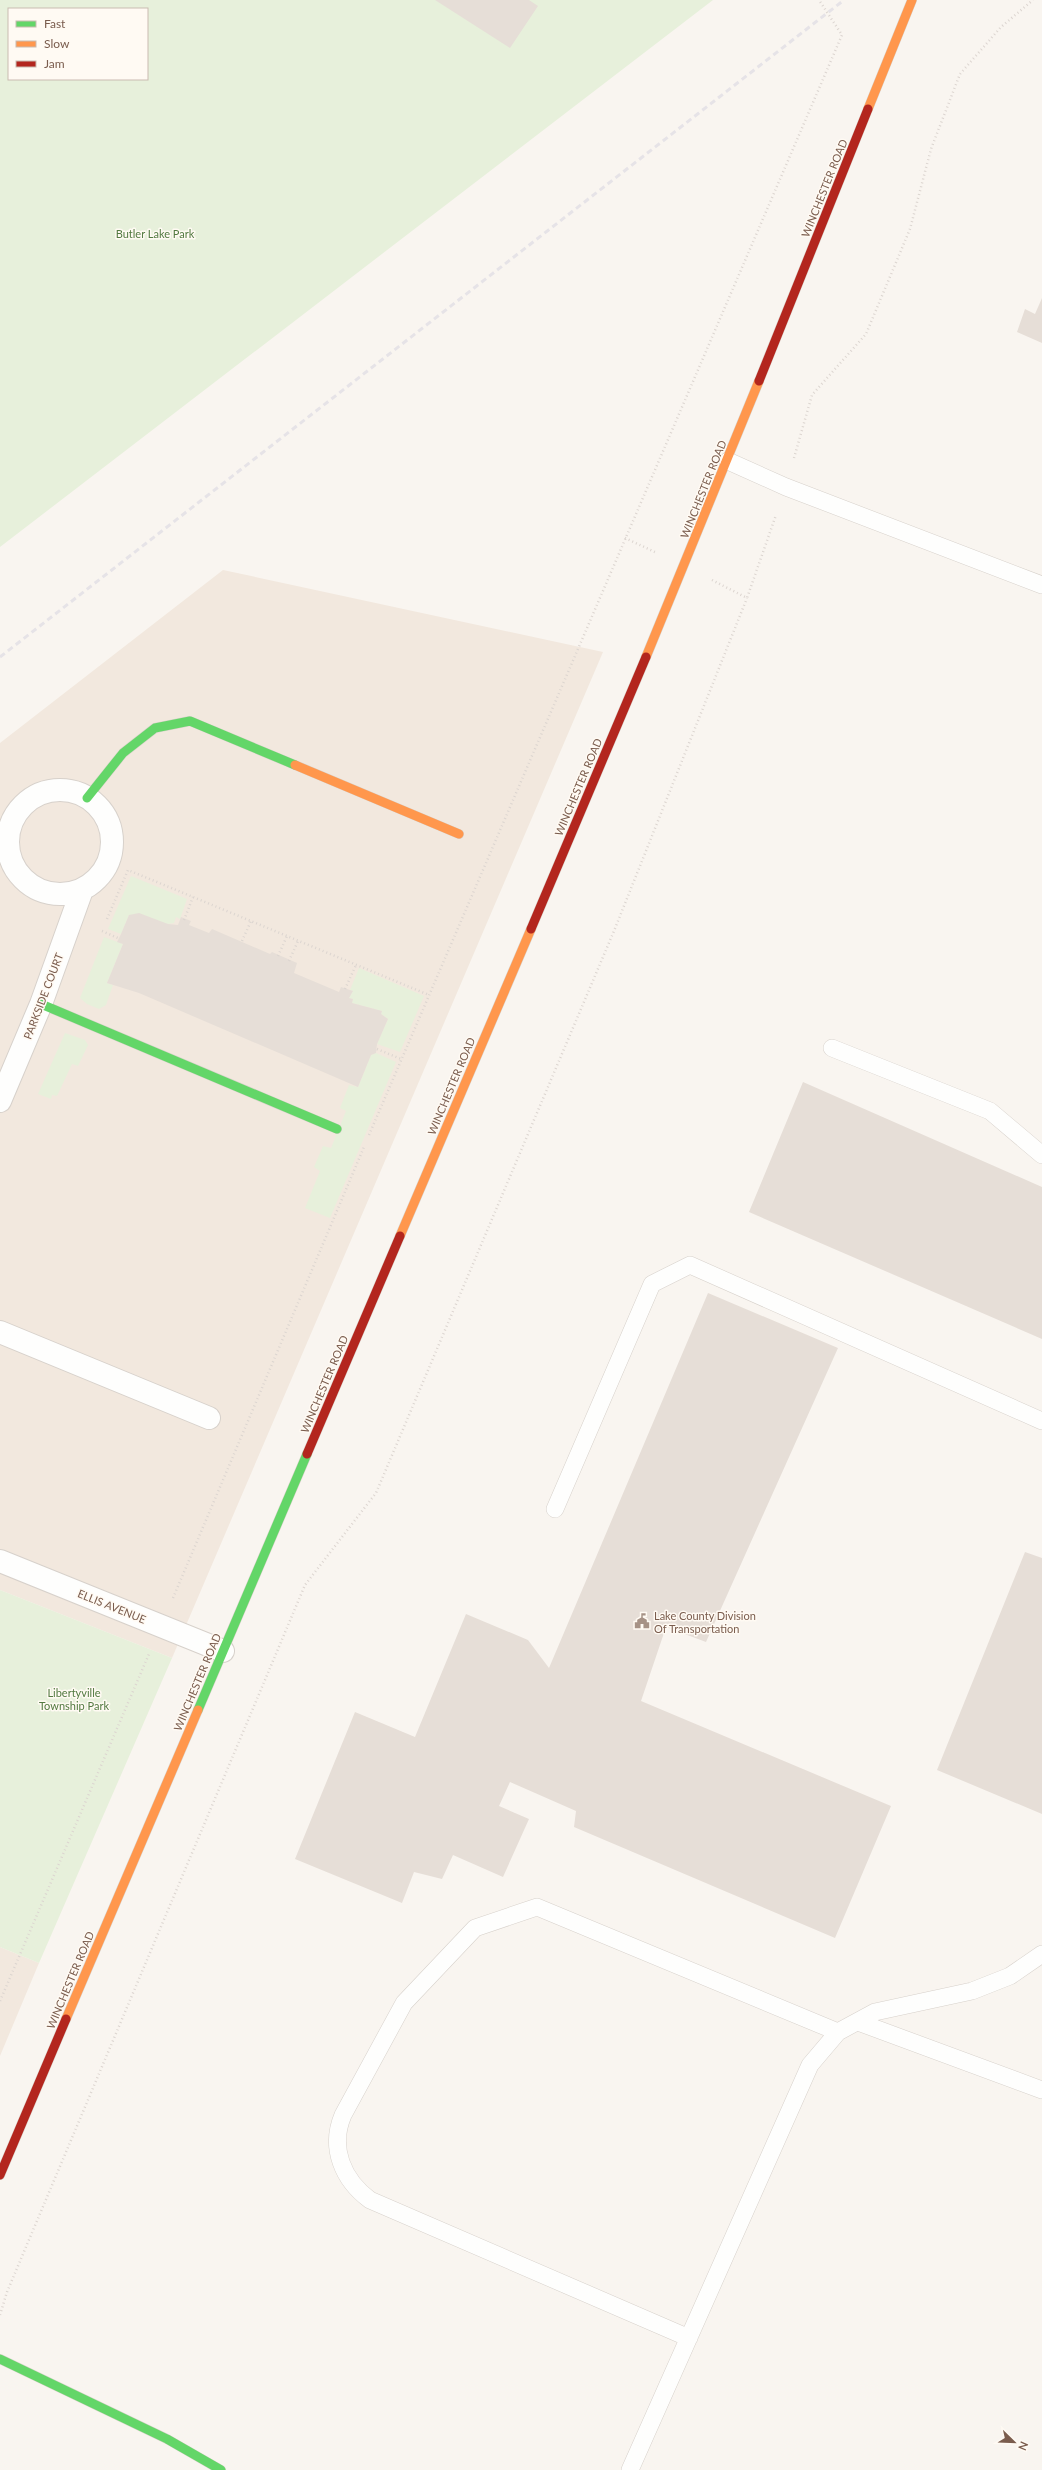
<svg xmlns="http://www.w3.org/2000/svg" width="1042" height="2470" font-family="Lato,sans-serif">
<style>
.residential{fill:#f2e8de}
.green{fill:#e7f0db;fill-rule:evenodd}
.building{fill:#e6ded7}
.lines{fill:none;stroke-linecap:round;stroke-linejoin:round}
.lane-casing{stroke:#d7d1cb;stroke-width:18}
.street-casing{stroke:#d7d1cb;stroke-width:24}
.fast-casing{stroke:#d9d2cb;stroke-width:10}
.slow-casing{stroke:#d9d2cb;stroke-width:10}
.jam-casing{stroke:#d9d2cb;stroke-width:10}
.path{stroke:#dcd5d0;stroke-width:2.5;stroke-dasharray:1 3;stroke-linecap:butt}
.lane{stroke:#fefefd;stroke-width:17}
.street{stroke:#fefefd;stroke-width:22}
.fast{stroke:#63d668;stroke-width:9}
.slow{stroke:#ff974d;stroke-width:9}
.jam{stroke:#b3261e;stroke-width:9}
.rail{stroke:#e6e3e7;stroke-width:3;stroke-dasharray:6 4;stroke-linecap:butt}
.labels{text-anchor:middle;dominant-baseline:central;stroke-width:3;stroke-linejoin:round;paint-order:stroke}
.street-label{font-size:11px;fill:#7a5c4d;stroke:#fffaf3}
.park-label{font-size:11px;fill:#537a41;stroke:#fffaf3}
.poi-label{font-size:11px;fill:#7a5c4d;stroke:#fffaf3;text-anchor:start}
</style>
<rect width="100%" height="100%" fill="#f9f5f0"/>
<!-- residential -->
<path class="residential" d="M223,570L603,652L172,1658L0,1590V743Z
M0,1947L39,1963L0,2056Z"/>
<!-- green -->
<path class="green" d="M0,0H713L0,547ZM9,9H147V79H9Z
M131,876L187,899L180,919L176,917L174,923L168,924L129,915L121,934L108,929Z
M104,937L123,944L107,983L113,985L106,1005L99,1009L87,1004L80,998Z
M359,968L424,996L400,1052L377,1044L388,1019L381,1014L382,1011L352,1003L353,999L349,998L353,991L350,990Z
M65,1033L85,1040L88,1045L78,1066L72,1064L57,1096L52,1095L51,1099L38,1094Z
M376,1053L396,1062L330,1218L305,1208L320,1171L314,1167L323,1146L331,1148L346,1111L340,1108L349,1085L358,1087L371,1055Z
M0,1590L172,1658L39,1963L0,1947Z"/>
<!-- building -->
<path class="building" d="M435,0H529L538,6L510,48Z
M1042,298V343L1017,332L1025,309L1035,314Z
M139,913L168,924L178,925L181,917L191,921L189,925L209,933L212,929L270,954L272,952L297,963L294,973L339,992L341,987L353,991L349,998L353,999L352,1003L382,1011L381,1014L388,1019L377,1044L376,1053L371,1055L358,1087L139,993L107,983L123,944L117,942L121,934L129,915Z
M803,1082L1042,1187V1339L749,1212Z
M708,1293L838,1348L706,1642L666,1627L641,1701L891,1806L835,1938L574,1827L576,1811L510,1782L499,1806L529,1819L503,1877L453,1855L442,1879L414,1872L402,1903L295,1859L355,1712L415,1737L466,1614L528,1640L549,1668Z
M1025,1552L1042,1558V1814L937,1770Z"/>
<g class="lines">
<!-- lane casing -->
<g class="lane-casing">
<path id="lane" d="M728,461L786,487L1042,585
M832,1048L990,1111L1042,1155
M555,1509L652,1284L690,1265L1042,1421
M858,2022L1042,2090
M689,2338L370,2200C343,2180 329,2148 343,2115L404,2003L475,1928L537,1907L838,2032
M630,2470L810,2065L838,2032L875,2012L972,1991L1010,1976L1042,1954"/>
</g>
<!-- street casing -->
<g class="street-casing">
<path id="street" d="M8 842a52 52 0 1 1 104 0a52 52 0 1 1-104 0Z
M0,1101L41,1004L82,890
M0,1332L209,1418
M0,1561L223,1651"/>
</g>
<!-- fast casing -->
<g class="fast-casing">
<path id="fast" d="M87,798L123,753L155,728L190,721L295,765
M41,1004L337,1129
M198,1710L307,1454
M0,2359L167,2439L221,2470"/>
</g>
<!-- slow casing -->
<g class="slow-casing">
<path id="slow" d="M868,109L912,0
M646,657L759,381
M295,765L459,834
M400,1236L531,929
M66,2019L198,1710"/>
</g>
<!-- jam casing -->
<g class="jam-casing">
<path id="jam" d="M759,381L868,109
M531,929L646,657
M307,1454L400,1236
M0,2175L66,2019"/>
</g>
<!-- path -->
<path class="path" d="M794,458L812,395L866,334L910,229L931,149L960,74L1001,27L1033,0
M625,538L657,553
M712,580L747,598L776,515
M107,919L128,870L429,995
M184,920L193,897
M102,931L120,939
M242,941L251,921
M278,956L287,936
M289,961L298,941
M345,989L356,965
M377,1049L401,1059
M369,1135L842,35L819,0
M173,1598L364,1147
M0,2001L149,1654
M0,2315L7,2292L305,1585L376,1493L614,931L747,598"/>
<!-- lane -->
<use href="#lane" class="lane"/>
<!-- street -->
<use href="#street" class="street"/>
<!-- fast -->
<use href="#fast" class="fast"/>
<!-- slow -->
<use href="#slow" class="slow"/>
<!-- jam -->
<use href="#jam" class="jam"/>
<!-- rail -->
<path class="rail" d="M0,657L844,0"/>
</g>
<!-- icons -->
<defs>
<g id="civic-bare" transform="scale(1.2)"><path d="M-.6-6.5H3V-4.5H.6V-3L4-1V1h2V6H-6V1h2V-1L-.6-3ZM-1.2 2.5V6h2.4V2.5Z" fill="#a69286" stroke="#fffaf3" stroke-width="2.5" paint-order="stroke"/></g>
</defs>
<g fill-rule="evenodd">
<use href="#civic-bare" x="642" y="1621"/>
</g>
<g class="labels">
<!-- street labels -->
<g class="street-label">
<text transform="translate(824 188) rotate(-68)">WINCHESTER ROAD</text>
<text transform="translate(703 489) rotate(-68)">WINCHESTER ROAD</text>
<text transform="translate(578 787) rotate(-67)">WINCHESTER ROAD</text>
<text transform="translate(43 996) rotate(-69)">PARKSIDE COURT</text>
<text transform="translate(451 1086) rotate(-67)">WINCHESTER ROAD</text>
<text transform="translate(324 1384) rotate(-67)">WINCHESTER ROAD</text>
<text transform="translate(112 1606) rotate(22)">ELLIS AVENUE</text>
<text transform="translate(197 1682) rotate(-67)">WINCHESTER ROAD</text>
<text transform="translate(70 1980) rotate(-67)">WINCHESTER ROAD</text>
</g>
<!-- park labels -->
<g class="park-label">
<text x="155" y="233">Butler Lake Park</text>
<text x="74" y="1692">Libertyville<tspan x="74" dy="13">Township Park</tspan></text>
</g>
<!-- poi labels -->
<g class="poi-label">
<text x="654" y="1615">Lake County Division<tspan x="654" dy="13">Of Transportation</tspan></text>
</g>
</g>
<!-- legend -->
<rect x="8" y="8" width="140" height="72" fill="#fffaf3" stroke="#cabbb1"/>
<rect x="16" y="21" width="20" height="6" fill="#63d668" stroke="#cabbb1"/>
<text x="44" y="28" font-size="12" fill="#7a5c4d">Fast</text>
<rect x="16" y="41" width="20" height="6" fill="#ff974d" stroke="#cabbb1"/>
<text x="44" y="48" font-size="12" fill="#7a5c4d">Slow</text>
<rect x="16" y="61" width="20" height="6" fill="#b3261e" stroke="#cabbb1"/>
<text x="44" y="68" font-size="12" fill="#7a5c4d">Jam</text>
<!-- north arrow -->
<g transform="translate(1014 2442) rotate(113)" stroke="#fffaf3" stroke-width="3" paint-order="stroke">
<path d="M0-3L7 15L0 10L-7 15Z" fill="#7a5c4d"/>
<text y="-6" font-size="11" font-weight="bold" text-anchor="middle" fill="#7a5c4d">N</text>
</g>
</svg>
